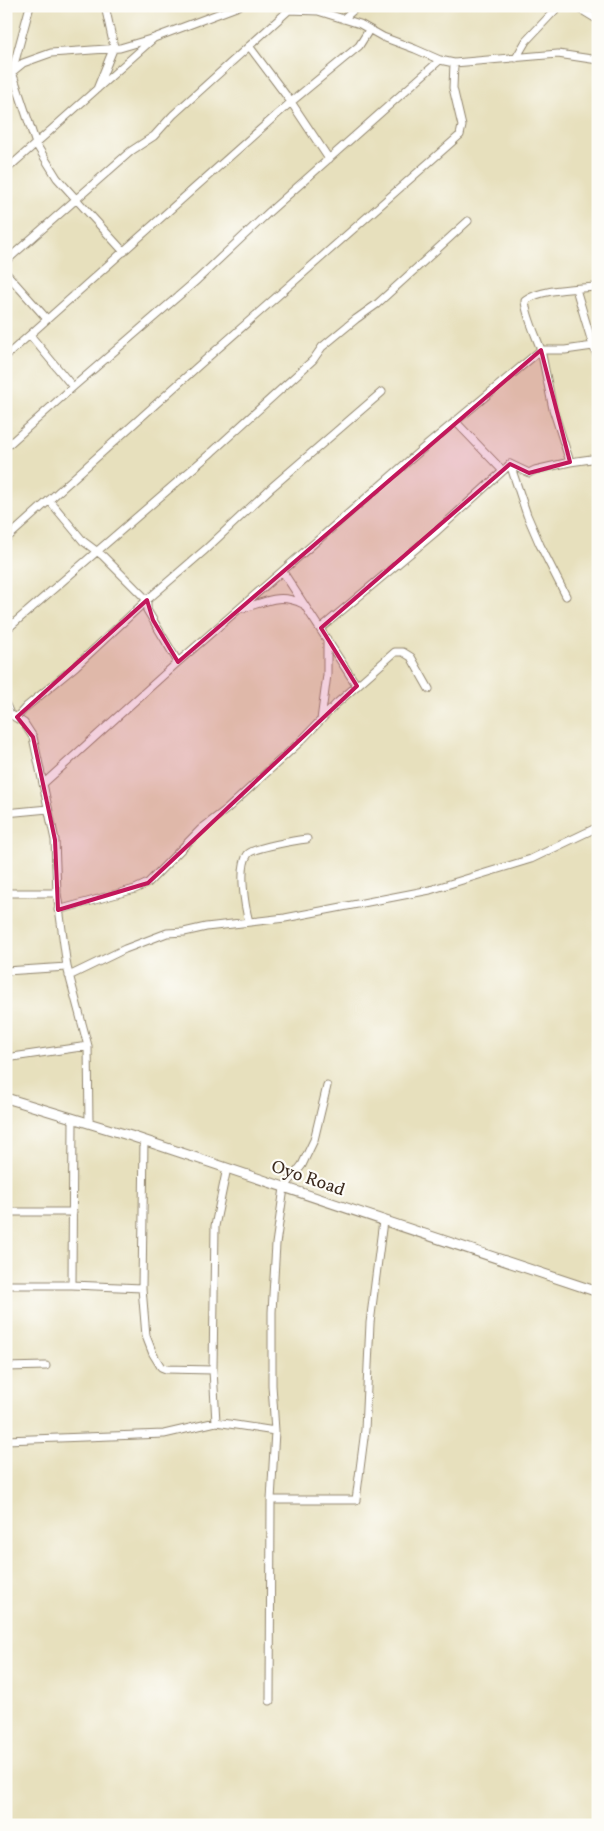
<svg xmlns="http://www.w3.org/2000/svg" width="604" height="1831" font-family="Vollkorn,serif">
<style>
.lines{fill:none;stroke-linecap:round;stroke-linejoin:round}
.minor-casing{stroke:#91856e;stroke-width:9}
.tertiary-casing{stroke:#91856e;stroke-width:11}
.minor{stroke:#fff;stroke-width:7}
.tertiary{stroke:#fff;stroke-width:9}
.marked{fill:#c2185b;fill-opacity:0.2;stroke:#c2185b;stroke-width:4;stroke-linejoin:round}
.labels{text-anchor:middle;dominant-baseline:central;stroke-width:4.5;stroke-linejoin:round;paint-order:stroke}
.street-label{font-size:18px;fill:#3b2a1e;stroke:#fdfcf7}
</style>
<rect width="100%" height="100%" fill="#fdfcf7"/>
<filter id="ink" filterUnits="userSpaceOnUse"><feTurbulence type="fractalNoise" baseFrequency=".02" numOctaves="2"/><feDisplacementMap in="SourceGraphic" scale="10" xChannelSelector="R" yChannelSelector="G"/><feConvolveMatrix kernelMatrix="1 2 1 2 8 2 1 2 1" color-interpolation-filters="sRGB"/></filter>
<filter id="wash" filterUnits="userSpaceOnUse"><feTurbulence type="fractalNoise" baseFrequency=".0096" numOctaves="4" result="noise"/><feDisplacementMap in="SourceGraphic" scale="20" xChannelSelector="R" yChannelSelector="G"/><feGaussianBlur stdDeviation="1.12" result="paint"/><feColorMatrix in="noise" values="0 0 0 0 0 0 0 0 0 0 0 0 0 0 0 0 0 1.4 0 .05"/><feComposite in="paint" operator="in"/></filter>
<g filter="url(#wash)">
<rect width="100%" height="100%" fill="#e7e0bd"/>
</g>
<g filter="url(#ink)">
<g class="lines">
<!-- minor casing -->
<g class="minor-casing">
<path id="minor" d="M30,6L12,72L36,144L57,178L124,252
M281,6L289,10L318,11L360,24L383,37L415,49L440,60L454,63L558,54L598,60
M575,6L598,20
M343,19L358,6
M249,46L291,102L329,159
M516,58L526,41L559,6
M6,77L23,63L51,53L120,48L154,38L239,6
M97,89L114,47L105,6
M6,170L153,39
M6,261L131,151L154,136L173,115L289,10
M6,273L47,319
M576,289L593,346L598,357
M30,335L73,387
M593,346L565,350H541L553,409L570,462L598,458
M6,356L291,102L359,46L369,30
M455,421L503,471L510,464L527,515L540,545L566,596
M6,447L73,387L197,280L269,212L440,60
M510,464L529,473L535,470L570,462
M49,500L83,541L103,556L147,600V610L153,620L178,662
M6,539L197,367L460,135L462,126L453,88L454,63
M283,572L357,686
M244,608C267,601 280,593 303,604
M321,628L437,531L503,471
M6,630L212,452L313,360L322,347L356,319L377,304L468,221
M6,705L10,714L24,723L33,737L55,840L57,893L67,967L88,1046L89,1123
M17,717L26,707L76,666L147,600L206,549L272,487L382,392
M321,720L327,675V639
M43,784L178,662L420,451L541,350C536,336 526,315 525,301C539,289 575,289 594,287L598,285
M6,813L48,809
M6,893H57
M58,910L135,889L148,883L201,829L227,809L301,741L336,704L395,652H403L411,657L429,689
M249,922C245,907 238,867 248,854C252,848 297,840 307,839
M6,971L67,967
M69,976L125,949L167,933L184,932L206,927L285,918L430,890L531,859L598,827
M6,1058L88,1046
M144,1140L142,1288L146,1336L153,1354L161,1367L166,1369L213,1370
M6,1212H73
M6,1285H72L142,1288
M72,1285L73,1118
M6,1367L46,1366
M216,1422L213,1370L215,1226L227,1168
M6,1440L164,1434L216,1422L275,1431
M271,1500H356L365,1430L370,1323L383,1221
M270,1701L271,1500L275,1431L272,1385V1312L276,1244L284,1188L302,1165L314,1140L327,1086"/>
</g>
<!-- tertiary casing -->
<g class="tertiary-casing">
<path id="tertiary" d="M6,1098L131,1136L598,1292"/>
</g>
<!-- minor -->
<use href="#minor" class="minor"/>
<!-- tertiary -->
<use href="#tertiary" class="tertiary"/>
</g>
</g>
<!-- marked area -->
<path class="marked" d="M541,350L570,462L529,473L510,464L321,628L357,686L148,883L58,910L55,840L33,737L17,717L147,600L153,620L178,662Z"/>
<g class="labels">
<!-- street labels -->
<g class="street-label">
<text transform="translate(308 1179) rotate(19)">Oyo Road</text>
</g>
</g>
<!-- margin -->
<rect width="604" height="1831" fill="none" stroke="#fdfcf7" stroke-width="25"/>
</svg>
